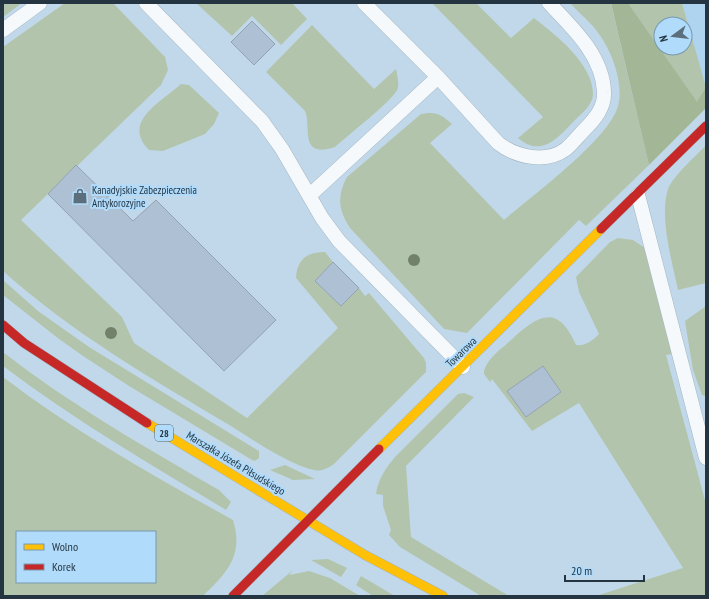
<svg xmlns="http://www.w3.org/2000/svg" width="709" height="599" font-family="'PT Sans Narrow',sans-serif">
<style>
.built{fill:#aed4f0}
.green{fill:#b2c5ac;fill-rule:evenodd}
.forest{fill:#a3b696}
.building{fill:#aec0d4;stroke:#94a3b2}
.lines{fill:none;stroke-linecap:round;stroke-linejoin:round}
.lane-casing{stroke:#a3b6c3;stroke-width:15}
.slow-casing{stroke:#a3b6c3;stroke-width:10}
.jam-casing{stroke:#a3b6c3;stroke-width:10}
.lane{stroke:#f6f9fc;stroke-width:14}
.slow{stroke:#ffc107;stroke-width:9}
.jam{stroke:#c62828;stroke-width:9}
.tree{fill:#72826a}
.labels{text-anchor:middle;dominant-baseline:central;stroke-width:4;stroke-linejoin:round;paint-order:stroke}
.shield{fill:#b0dbfb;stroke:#4e6779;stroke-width:1}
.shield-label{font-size:10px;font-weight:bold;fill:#243541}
.poi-label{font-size:11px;fill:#243541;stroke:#b0dbfb;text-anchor:start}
.street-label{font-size:11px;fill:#243541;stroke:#b0dbfb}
</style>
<rect width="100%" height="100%" fill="#c1d8ea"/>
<!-- built -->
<path class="built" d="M682,3H706V89L692,38Z"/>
<!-- green -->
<path class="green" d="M3,3H22L3,17Z
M65,3H113L165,57L168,70L161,85L21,220L122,317L134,343L247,418L338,328L296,278C297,260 306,252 325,252L333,262L315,281L341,306L359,288L365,296L369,293L424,358L426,363V372L334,464C328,468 321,472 314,470C292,466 251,439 231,426C152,379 72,333 3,271V47Z
M196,3H292L307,19L281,45L252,16L232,36Z
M432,3H476L511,38L534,18C555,34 593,64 593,94C593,105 582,113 574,121C558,138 541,158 518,138L543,117Z
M570,3L611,4L649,165L586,226L579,220L467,333L444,329L350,228C338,210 337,195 347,177L421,114C436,111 441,114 452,124L430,143L504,220C533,195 605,142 617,109C625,88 613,54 601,37C593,24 580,14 570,3Z
M628,3H682L706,87L697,103ZM661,24H685V48H661Z
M312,25L374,89L396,69C397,75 400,85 397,90C391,102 347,136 335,147C298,159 312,127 305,111L266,72Z
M181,84L189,85L219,113L214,124L205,134L163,151L149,150C121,122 161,102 181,84Z
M706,145V283L678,290C672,261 659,218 668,189C673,176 696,156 706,145Z
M618,238L633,240L645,248L663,311L672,354L666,355L706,504V596H596L683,568L579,403L532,431L492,379L490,382L484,374C484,361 501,349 510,341C537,316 557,302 576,345C586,346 592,341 599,334L579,292L576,277L610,242Z
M3,280L38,311L89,347L259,451V458L255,461L252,460L129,386L83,356L59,339L3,295Z
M706,306V396L702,395L693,370L685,321Z
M3,352C71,405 145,447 219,490L231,502L226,510C150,464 74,420 3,366Z
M3,377C75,432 154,476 233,520C244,555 227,573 203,596H3ZM17,532H155V582H17Z
M464,393L474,397L406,466L411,537L509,596H481L400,547L389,535L391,530L383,506V495L376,494C378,479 386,468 395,457L458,394Z
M285,465L315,479L293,480L270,470Z
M328,559L347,568L341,577L311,560Z
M293,570L289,575L309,571L330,578L360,596H262Z
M361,576L395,596H373L356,585Z"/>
<!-- forest -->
<path class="forest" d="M611,3H628L697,102L706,87V108L649,165Z"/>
<!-- building -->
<path class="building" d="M252,21L275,44L254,65L231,42Z
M76,165L133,221L156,200L276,320L224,371L48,194Z
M333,262L359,288L341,306L315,281Z
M543,366L561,392L526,417L507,391Z"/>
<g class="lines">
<!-- lane casing -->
<g class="lane-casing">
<path id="lane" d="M146,3L262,121L282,149L322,218L339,241L463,367
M364,3L438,77L498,143C516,157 546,164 566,149C573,143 579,135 585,129C595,119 605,107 604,92C603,56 572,27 549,3
M3,30L40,3
M310,195L438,77
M638,195L706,458"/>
</g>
<!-- slow casing -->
<g class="slow-casing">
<path id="slow" d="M147,423L365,555L443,596
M379,449L601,229"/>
</g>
<!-- jam casing -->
<g class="jam-casing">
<path id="jam" d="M601,229L706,126
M3,325L24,343L147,423
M233,596L379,449"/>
</g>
<!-- lane -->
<use href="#lane" class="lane"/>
<!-- slow -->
<use href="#slow" class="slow"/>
<!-- jam -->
<use href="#jam" class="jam"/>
</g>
<!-- trees -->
<g class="tree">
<circle cx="414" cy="260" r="6"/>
<circle cx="111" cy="333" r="6"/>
</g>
<!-- icons -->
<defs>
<g id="shop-bare" transform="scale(1.2)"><path d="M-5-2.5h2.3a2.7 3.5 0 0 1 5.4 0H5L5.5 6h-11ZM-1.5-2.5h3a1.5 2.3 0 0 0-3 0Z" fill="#5b6e7c" stroke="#b0dbfb" stroke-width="2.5" paint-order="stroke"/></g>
</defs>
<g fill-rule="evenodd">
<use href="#shop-bare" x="80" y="196"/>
</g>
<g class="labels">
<!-- shield labels -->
<rect class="shield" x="155" y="425" width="18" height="16" rx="3"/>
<g class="shield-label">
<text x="164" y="433">28</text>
</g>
<!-- poi labels -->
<g class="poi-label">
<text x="92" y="190">Kanadyjskie Zabezpieczenia<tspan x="92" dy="13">Antykorozyjne</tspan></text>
</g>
<!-- street labels -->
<g class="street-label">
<text transform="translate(461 352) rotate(-44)">Towarowa</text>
<text transform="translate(236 463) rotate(31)">Marszałka Józefa Piłsudskiego</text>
</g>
</g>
<!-- border -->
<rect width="709" height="599" fill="none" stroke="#243541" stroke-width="8"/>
<!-- legend -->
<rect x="16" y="531" width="140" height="52" fill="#b0dbfb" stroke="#7899b1"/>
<rect x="24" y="544" width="20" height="6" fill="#ffc107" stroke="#7899b1"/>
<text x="52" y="551" font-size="12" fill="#243541">Wolno</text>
<rect x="24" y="564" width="20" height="6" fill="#c62828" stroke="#7899b1"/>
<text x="52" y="571" font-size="12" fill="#243541">Korek</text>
<!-- north arrow -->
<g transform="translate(673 36) rotate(255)"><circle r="19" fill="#b0dbfb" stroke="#7899b1"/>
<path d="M0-3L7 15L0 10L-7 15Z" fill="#5b6e7c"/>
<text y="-6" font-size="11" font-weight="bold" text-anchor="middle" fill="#243541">N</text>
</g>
<!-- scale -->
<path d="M565 575v6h79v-6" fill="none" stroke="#243541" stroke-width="2"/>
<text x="571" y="575" font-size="12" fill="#243541" stroke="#b0dbfb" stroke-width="3" paint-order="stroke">20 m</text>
</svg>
